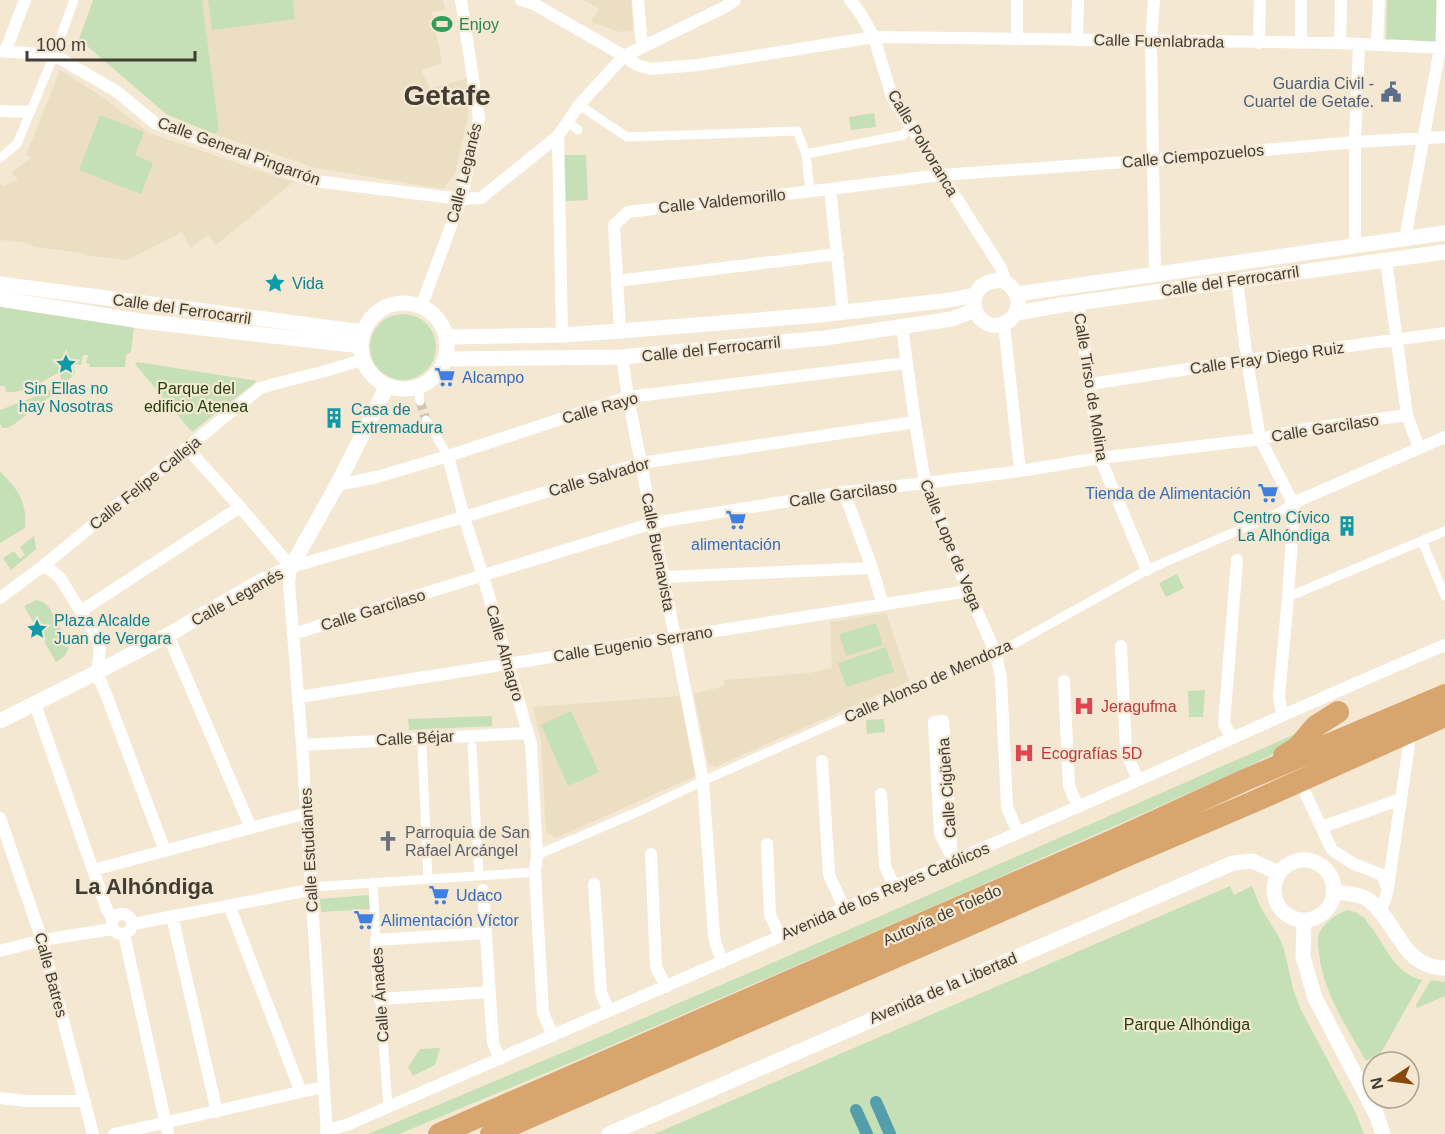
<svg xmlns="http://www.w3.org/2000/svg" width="1445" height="1134" font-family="Arial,sans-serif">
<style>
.built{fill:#ecdec2}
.green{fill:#c5dfb6}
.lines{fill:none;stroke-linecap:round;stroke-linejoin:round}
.canal{stroke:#549dab;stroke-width:12}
.pedestrian-tunnel{stroke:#d0c6b3;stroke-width:9;stroke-dasharray:9 4.5;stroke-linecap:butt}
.pedestrian{stroke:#fff;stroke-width:9}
.minor{stroke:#fff;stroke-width:12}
.tertiary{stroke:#fff;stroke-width:15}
.motorway{stroke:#d7a56d;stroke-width:22}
.labels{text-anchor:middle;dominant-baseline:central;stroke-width:4.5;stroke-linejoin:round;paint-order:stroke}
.leisure-label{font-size:16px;fill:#27864d;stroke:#f4e8d3;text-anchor:start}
.street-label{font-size:16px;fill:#413c34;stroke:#f4e8d3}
.service-label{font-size:16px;fill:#4e5e75;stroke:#f4e8d3;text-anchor:end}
.culture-label{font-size:16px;fill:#0d838f;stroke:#f4e8d3;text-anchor:start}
.shop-label{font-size:16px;fill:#366cbe;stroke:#f4e8d3;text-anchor:start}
.park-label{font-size:16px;fill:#25410d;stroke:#f4e8d3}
.health-label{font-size:16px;fill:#be3a42;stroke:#f4e8d3;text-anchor:start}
.worship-label{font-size:16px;fill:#5b616d;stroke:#f4e8d3;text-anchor:start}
.district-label{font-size:22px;font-weight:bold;fill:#413c34;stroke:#f4e8d3}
.town-label{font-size:28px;font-weight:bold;fill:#413c34;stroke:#f4e8d3}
</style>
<rect width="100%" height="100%" fill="#f4e8d3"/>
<!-- built -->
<path class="built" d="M202,0H443L445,10L432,12L442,63L421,70L430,89L467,78L468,116L455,174L443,189L341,172L316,168L214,134L219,130Z
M582,0H631L633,31L620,32L591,22L599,8Z
M60,70L104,98L149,133L293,182L216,245L208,235L190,248L182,232L127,260L83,255V253L34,247L27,243L0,240V183L2,186L18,180L12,172L31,158L26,155Z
M886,613L909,681L715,767L708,763L694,694L724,686V680L809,673L832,668L830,622Z
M680,696L695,776L556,838L546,832L541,741L533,707Z"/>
<!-- green -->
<path class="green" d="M93,0H202L219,130L214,134L166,114L79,39Z
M208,0H293L295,19L212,30Z
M1387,0H1440V45L1386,43Z
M874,113L876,127L851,130L849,117Z
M100,115L144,132L135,155L153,163L141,194L79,170Z
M564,155H586L588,200L566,201Z
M0,307L134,327L131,352L126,355L125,367H89L90,364L86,363L88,355H83L81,365L73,364L75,374L52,395L13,425L7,428H2L0,423V410L34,397L60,384L61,377L58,373C43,381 24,394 6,392L5,386H0Z
M370 347a33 33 0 1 1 66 0a33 33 0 1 1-66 0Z
M137,362L257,381L192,432L135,364Z
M0,471C18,490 27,500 25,528L0,543Z
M34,536L36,549L11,570L3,558L14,551L20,559L25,555L20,547Z
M1177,574L1184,588L1166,597L1159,583Z
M36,600L43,602L49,607L69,644C68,653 64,658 56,662L24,606Z
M876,623L883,645L846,656L839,634Z
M886,647L894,672L846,687L838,663Z
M1205,690L1203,717H1189L1188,691Z
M571,711L599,772L568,786L541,725Z
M492,716V726L409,730L408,719Z
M884,719L885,732L867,734L866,720Z
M1293,735L1295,741L1291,745L1241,770L927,909L577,1060L399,1134H368C678,1006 986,870 1293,735Z
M1230,886L1234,895L1252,886L1260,906L1280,939L1284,949L1293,989L1300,1008L1355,1111L1364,1134H654Z
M369,895L370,909L321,912L320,899Z
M1347,910C1351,911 1357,912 1360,915C1363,916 1365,919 1367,922C1384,941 1393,974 1422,980L1381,1053L1366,1061C1347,1027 1323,993 1319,953C1318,947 1317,940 1319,934C1323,923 1336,914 1347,910Z
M1431,980L1445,982V996L1417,1008L1416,1005Z
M440,1048L435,1065L413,1076L408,1067L420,1049Z"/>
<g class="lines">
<!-- canal -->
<path class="canal" d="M876,1102L890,1134
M856,1110L867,1134"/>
<!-- pedestrian-tunnel -->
<path class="pedestrian-tunnel" d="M420,401L426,420"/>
<!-- pedestrian -->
<path class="pedestrian" d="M1440,48L1441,0
M579,105L627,137L797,131L806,154L810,192
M567,121L578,130
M806,154L903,135L911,128
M0,158L17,144L54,55L74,0
M418,387L420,401
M426,420L448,456
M1422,541L1445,596
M1288,597L1445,531
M422,746L428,879
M472,746L479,876
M537,855L642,810L703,781L931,680L996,654L1147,570L1278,513L1293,503
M373,882L376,940
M311,887L535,872
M380,999L388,1107"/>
<!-- minor -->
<path class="minor" d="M521,0L534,4L624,56L637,65L651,69L698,65L874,37L1340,43L1445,48
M638,0L642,47
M850,0L860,13L874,37L892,97L1001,268L1005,281
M1154,0L1151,42L1155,274
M1017,39V0
M1077,40L1078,0
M1259,43L1260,0
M1301,43V0
M1340,43L1341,0
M1377,45L1379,0
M0,51L54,55L116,91L155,123L315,181L461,199L481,198L558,136L579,105L624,56L725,7L735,0
M5,52L25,0
M0,111L29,112
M558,136L562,335
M830,189L843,312
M1405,239L1440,48
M1355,246V142L1359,44
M1386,260L1407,415L1419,448
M1237,280L1247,360L1260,439L1293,503L1294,509L1288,597L1279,696L1282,715
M617,281L838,254
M1078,303L1100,458L1147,570
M421,307L461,199L479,118L461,0
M1004,324L1020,471
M902,327L915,422L925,483L968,591L996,654L1001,678L1007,807L1018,833
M620,331L614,225L628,212L830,189L941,175L1153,160L1355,142L1445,137
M622,357L628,397L703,781L714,934L715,941L722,962
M1090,384L1247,360L1445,333
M188,449L240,507L291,567
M448,456L464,517L483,576L531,744L537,855L535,872L543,1013L553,1036
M337,485L377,477L448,456L628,397L906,363
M844,492L872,568L883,605
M1293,503L1445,437
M43,566L52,571L60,578L95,634L98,643L100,650L97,672
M291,567L464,517L641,463L915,422
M291,567L289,583L302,745L327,1134
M663,577L872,568
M0,598L43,566L260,388C294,378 329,372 363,359
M81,611L240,507
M293,634L653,523L844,492L925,483L1020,471L1100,458L1260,439L1293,431L1407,415
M168,635L251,828
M1121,646L1126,752L1138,780
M94,674L101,682L107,697L165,851
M1064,681L1069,786L1078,807
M299,697L968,591
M35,704L107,910L113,919
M1232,738L1224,724L1237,560
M302,745L528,733
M822,761L829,875L844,908
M881,794L885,866L895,887
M1306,795L1332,850L1352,863L1382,875L1388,889L1381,912
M0,818L42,940L93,1134
M1322,827L1401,799L1409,744
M767,844L770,915L780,936
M651,854L656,967L666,987
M951,856L940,833L934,722L943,721C946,768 950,815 952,862
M93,870L307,813
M594,884L601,993L609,1011
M1388,887L1401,799
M483,890L493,1043L500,1059
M229,905L301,1092
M112 924a10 10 0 1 1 20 0a10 10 0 1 1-20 0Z
M172,916L217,1112
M133,924L304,891L311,887
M486,933L376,940L380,999L489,992
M124,934L168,1134
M0,951L42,940L113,929
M0,1098L27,1101H85
M326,1131L349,1124C593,1017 838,912 1082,805C1203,752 1323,696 1445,645
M114,1134L323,1087"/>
<!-- tertiary -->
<path class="tertiary" d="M1001,280C1007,282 1011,286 1015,292C1028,314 997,338 980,318C970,307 973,289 987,283C991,281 996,281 1001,280Z
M0,284L363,332
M1016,294L1445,233
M0,299L140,321L361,346
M361 346a43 43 0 1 1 86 0a43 43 0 1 1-86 0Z
M1016,313L1062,305L1445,252
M446,337L562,335L620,331L820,315L950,300L975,295
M445,359L622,357L825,338L952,319L975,310
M0,721L109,666L168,635L259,582L291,567L337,485L387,386
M1274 890a30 30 0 1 1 60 0a30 30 0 1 1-60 0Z
M1333,892C1345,893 1361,894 1370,901C1398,923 1401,967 1445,968
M1304,920L1303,957L1315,998L1377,1116L1383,1134
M609,1134L1233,863L1252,861L1279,873"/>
<!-- motorway -->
<path class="motorway" d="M1284,756L1298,747L1316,726L1338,712
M439,1134L1114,840L1245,780L1445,695
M491,1134L1124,857L1253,802L1445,716"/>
</g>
<!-- icons -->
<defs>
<g id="stadium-bare" transform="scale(1.62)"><path d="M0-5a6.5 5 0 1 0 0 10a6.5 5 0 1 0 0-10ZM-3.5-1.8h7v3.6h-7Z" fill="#2e9e5b" stroke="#f4e8d3" stroke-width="2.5" paint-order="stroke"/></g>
<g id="civic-bare" transform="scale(1.62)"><path d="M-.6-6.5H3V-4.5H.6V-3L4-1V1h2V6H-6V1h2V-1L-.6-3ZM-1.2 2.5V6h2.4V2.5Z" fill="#5c6f8a" stroke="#f4e8d3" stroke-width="2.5" paint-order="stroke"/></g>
<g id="sight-bare" transform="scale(1.62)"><path d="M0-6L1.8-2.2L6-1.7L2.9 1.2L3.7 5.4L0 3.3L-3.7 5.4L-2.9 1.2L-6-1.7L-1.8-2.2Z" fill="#0f9aa8" stroke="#f4e8d3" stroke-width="2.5" paint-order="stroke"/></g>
<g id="supermarket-bare" transform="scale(1.62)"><path d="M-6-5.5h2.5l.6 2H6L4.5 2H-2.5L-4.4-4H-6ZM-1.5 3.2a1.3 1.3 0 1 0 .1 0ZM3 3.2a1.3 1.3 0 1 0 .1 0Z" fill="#3f7fe0" stroke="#f4e8d3" stroke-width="2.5" paint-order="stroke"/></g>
<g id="building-bare" transform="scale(1.62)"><path d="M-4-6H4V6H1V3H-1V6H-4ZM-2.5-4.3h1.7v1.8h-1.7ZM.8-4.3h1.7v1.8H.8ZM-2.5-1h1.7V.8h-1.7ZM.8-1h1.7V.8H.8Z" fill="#0f9aa8" stroke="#f4e8d3" stroke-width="2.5" paint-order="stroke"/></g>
<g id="hospital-bare" transform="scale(1.62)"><path d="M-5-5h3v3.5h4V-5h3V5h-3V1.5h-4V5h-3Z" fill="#e0444e" stroke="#f4e8d3" stroke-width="2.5" paint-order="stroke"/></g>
<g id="church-bare" transform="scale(1.62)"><path d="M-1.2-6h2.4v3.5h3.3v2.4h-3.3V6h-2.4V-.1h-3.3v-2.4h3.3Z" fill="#6b7280" stroke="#f4e8d3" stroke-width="2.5" paint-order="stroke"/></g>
</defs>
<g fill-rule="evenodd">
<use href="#stadium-bare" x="442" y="24"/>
<use href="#civic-bare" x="1391" y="92"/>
<use href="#sight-bare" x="275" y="283"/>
<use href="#sight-bare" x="66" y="364"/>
<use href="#supermarket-bare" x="445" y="377"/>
<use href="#building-bare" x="334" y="418"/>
<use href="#supermarket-bare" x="1268" y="493"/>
<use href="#supermarket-bare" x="736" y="520"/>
<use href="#building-bare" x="1347" y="526"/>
<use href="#sight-bare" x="37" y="629"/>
<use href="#hospital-bare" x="1084" y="706"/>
<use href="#hospital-bare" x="1024" y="753"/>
<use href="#church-bare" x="388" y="841"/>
<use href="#supermarket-bare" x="439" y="895"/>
<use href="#supermarket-bare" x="364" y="920"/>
</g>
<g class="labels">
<!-- leisure labels -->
<g class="leisure-label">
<text x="459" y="24">Enjoy</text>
</g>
<!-- street labels -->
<g class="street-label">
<text transform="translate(1159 41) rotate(1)">Calle Fuenlabrada</text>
<text transform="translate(923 143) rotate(59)">Calle Polvoranca</text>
<text transform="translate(239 151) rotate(20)">Calle General Pingarrón</text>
<text transform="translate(1193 156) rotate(-5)">Calle Ciempozuelos</text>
<text transform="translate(464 173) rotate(-76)">Calle Leganés</text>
<text transform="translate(722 201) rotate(-6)">Calle Valdemorillo</text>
<text transform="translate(1230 281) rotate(-8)">Calle del Ferrocarril</text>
<text transform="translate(182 309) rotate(8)">Calle del Ferrocarril</text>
<text transform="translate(711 349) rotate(-6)">Calle del Ferrocarril</text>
<text transform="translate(1267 358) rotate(-8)">Calle Fray Diego Ruiz</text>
<text transform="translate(1091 387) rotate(81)">Calle Tirso de Molina</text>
<text transform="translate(600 408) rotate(-16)">Calle Rayo</text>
<text transform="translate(1325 428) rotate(-9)">Calle Garcilaso</text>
<text transform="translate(599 477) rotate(-16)">Calle Salvador</text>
<text transform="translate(145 483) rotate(-39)">Calle Felipe Calleja</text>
<text transform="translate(843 494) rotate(-8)">Calle Garcilaso</text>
<text transform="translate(951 545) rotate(68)">Calle Lope de Vega</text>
<text transform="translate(658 552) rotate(79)">Calle Buenavista</text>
<text transform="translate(237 597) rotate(-29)">Calle Leganés</text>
<text transform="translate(373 610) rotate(-17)">Calle Garcilaso</text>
<text transform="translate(633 644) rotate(-9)">Calle Eugenio Serrano</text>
<text transform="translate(505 653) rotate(74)">Calle Almagro</text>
<text transform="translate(928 681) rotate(-24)">Calle Alonso de Mendoza</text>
<text transform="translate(415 738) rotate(-3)">Calle Béjar</text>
<text transform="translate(947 788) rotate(-94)">Calle Cigüeña</text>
<text transform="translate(309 850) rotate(-93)">Calle Estudiantes</text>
<text transform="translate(885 891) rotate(-23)">Avenida de los Reyes Católicos</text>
<text transform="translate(942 915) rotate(-24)">Autovía de Toledo</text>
<text transform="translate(51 975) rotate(75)">Calle Batres</text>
<text transform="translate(943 988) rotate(-23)">Avenida de la Libertad</text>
<text transform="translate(380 995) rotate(-94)">Calle Ánades</text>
</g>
<!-- service labels -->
<g class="service-label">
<text x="1374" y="83">Guardia Civil -<tspan x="1374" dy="18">Cuartel de Getafe.</tspan></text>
</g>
<!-- culture labels -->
<g class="culture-label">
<text x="292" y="283">Vida</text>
<text x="66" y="388" text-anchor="middle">Sin Ellas no<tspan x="66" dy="18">hay Nosotras</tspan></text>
<text x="351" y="409">Casa de<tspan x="351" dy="18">Extremadura</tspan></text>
<text x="1330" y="517" text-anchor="end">Centro Cívico<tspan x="1330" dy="18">La Alhóndiga</tspan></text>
<text x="54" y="620">Plaza Alcalde<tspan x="54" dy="18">Juan de Vergara</tspan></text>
</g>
<!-- shop labels -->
<g class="shop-label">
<text x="462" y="377">Alcampo</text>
<text x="1251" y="493" text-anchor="end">Tienda de Alimentación</text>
<text x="736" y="544" text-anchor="middle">alimentación</text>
<text x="456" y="895">Udaco</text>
<text x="381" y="920">Alimentación Víctor</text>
</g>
<!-- park labels -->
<g class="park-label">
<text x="196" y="388">Parque del<tspan x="196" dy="18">edificio Atenea</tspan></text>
<text x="1187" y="1024">Parque Alhóndiga</text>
</g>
<!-- health labels -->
<g class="health-label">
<text x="1101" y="706">Jeragufma</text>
<text x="1041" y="753">Ecografías 5D</text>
</g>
<!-- worship labels -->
<g class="worship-label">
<text x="405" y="832">Parroquia de San<tspan x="405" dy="18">Rafael Arcángel</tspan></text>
</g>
<!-- district labels -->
<g class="district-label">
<text x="144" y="886">La Alhóndiga</text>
</g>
<!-- town labels -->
<g class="town-label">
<text x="447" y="95">Getafe</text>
</g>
</g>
<!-- north arrow -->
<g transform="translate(1391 1080) rotate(257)"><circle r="28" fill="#f4e8d3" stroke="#aca393" stroke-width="1.5"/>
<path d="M0-4.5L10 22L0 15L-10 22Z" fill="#884a0c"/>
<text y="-9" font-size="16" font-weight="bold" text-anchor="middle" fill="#413c34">N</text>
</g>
<!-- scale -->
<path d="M27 51v9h168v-9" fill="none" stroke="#413c34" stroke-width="3"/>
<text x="36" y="51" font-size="18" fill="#413c34" stroke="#f4e8d3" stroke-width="4.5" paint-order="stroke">100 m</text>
</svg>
